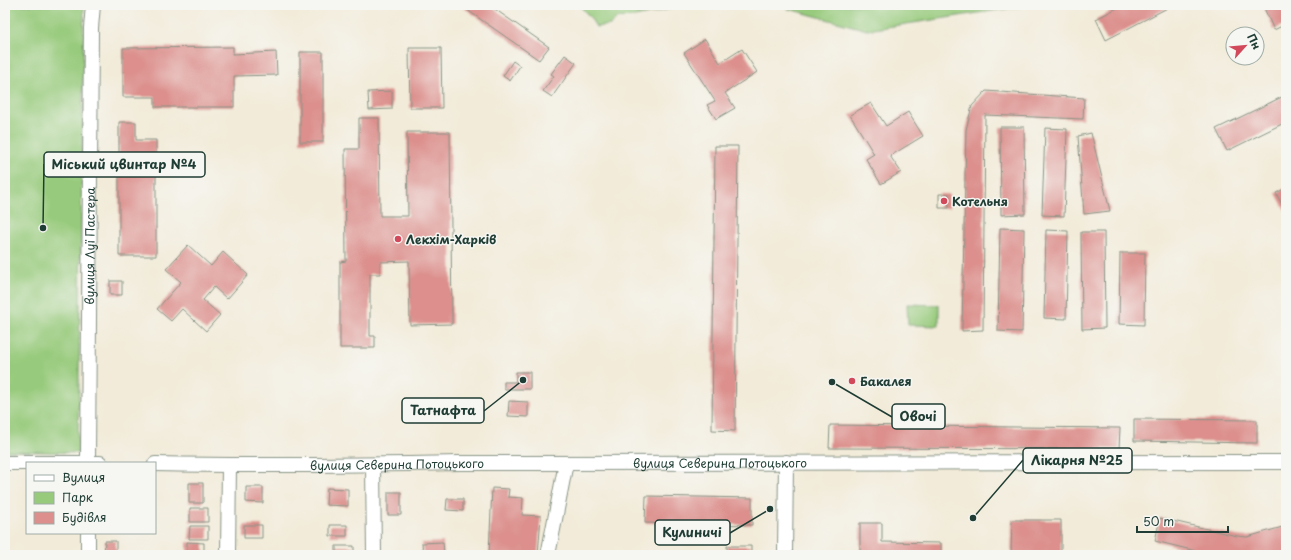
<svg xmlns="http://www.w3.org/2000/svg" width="1291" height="560" font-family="'Playpen Sans',sans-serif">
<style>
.green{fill:#97ca7b;stroke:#5b8458}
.building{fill:#dc8f8c}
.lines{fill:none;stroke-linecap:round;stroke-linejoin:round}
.minor-casing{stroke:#889486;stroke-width:16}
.minor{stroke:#fff;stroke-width:14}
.poi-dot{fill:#d1495b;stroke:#f6f6f2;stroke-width:1.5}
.labels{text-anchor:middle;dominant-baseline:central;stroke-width:3;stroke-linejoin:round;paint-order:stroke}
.poi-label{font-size:12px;font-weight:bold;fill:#1f3d34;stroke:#f6f6f2;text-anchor:start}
.street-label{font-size:12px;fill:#1f3d34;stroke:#f6f6f2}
.leader{fill:none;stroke:#1f3d34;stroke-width:1.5}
.callout-dot{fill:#1f3d34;stroke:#f6f6f2;stroke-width:1.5}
.callout{fill:#f6f6f2;stroke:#1f3d34;stroke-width:1.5}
.callout-label{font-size:13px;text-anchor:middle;font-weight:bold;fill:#1f3d34}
</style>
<rect width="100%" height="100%" fill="#f6f6f2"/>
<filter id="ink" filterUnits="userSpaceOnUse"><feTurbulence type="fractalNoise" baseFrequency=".025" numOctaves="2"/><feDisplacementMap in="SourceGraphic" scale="8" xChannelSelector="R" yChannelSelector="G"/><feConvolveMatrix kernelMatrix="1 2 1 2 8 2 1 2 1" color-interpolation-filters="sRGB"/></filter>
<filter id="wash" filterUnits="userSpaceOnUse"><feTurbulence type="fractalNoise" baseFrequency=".012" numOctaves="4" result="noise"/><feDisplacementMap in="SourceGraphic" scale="16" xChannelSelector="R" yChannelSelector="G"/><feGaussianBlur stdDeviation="0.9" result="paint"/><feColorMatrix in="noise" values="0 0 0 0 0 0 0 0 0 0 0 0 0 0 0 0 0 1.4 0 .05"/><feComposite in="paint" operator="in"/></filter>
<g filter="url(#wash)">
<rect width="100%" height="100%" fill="#f2ebd9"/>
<!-- green -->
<path class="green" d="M5,5H84L78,453L5,451Z
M579,5H686L635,17L618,18L610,25L596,27L590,17Z
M774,5H1031L867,30Z
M907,304L939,305V326L908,325Z"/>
<g id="blocks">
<!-- building -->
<path class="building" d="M460,5H489L549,47L539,60Z
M1123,5H1173L1106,40L1096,19Z
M1270,5H1286V24L1274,30L1264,8Z
M705,39L720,63L742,49L757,72L725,93L735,108L716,119L707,105L715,101L684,53Z
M233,47V54L276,52L277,75L234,76V107H155V97H123V48Z
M409,48H441L442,108H410Z
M300,52H323V142H300Z
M565,55L576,63L552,97L543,91L554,76L551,74Z
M513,61L520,66L510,81L503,76Z
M392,91V109L369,110L368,92Z
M986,91L1084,98L1083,119L985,115L983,330L962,331L966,130L972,106Z
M1286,95V122L1227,151L1216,129Z
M871,103L886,126L908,112L923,136L890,156L901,172L881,184L866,159L874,154L850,115Z
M359,118H379L380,216H408L407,132H450L452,324L410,325L409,261L380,262V274H370V336H375V348H340V262L346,261L345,149H359Z
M119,122H136V140H156V256H119Z
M1000,127H1024L1025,214L1001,215Z
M1045,128L1067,129L1064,216L1042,215Z
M1091,133L1110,211L1084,214L1078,136Z
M715,146H738L735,431L712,430Z
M1286,188V212L1276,193Z
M939,194H949V208H939Z
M1000,228L1024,229L1022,332L998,331Z
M1046,230L1068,231L1066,319L1044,318Z
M1081,232H1104L1105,328L1082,329Z
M188,245L211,266L223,252L248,275L227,299L214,287L203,300L220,315L206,331L182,309L171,321L157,309L181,282L166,269Z
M1120,253H1145L1144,325L1119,324Z
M110,281H122V295H110Z
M516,372H530V389H504V382H516Z
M509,401L528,402V417L508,416Z
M1134,419L1257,420V443L1134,441Z
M830,425L1017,427L1120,428L1119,449L829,448Z
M189,483H203V503H189Z
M246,487H263V503L246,502Z
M327,488L348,489V506L326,505Z
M492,488L509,489L508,497L523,498L522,515L541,516L538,555H489Z
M388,492H401V515H388Z
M646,496L752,498V525L645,523Z
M447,499H463V511L446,510Z
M190,508H208V522H190Z
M1160,518L1237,536L1247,537L1286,526V555H1212L1155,541Z
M1012,520H1061V555H1011Z
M860,523H882V542L941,543V555H860Z
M244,525H262V538H244Z
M330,525H347V536H330Z
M190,526H208V539H189Z
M105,541H116V555H104Z
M187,542L204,543V555H187Z
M443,542L444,555H423L422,543Z
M336,546H354V555H336Z
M727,546H751V555H727Z"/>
</g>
</g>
<g filter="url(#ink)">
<use href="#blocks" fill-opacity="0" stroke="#889486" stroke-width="1"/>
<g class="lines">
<!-- minor casing -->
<g class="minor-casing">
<g id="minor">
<path d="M5,463H100"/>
<path id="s1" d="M88,463L91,28L93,5"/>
<path id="s2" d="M155,464C257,466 358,465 460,463L1286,462"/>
<path d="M373,465L374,555"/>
<path d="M88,555V533"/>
<path d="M228,555L229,465"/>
<path d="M548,555L566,463"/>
<path d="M785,555L786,462"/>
</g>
</g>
<!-- minor -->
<use href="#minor" class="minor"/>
</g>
</g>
<!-- markers -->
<g class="poi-dot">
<circle cx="944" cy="201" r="4"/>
<circle cx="398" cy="239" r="4"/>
<circle cx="852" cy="381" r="4"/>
</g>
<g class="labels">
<!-- poi labels -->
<g class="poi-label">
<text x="952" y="201">Котельня</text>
<text x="406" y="239">Лекхім-Харків</text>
<text x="860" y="381">Бакалея</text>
</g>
<!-- street labels -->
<g class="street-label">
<text stroke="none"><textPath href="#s1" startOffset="217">вулиця Луї Пастера</textPath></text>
<text stroke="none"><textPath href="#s2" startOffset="565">вулиця Северина Потоцького</textPath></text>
<text stroke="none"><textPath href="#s2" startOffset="242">вулиця Северина Потоцького</textPath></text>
</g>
</g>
<!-- callouts -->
<path class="leader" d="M43 228L44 164M523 380L484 411M832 382L892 417M973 518L1023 460M770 509L730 533"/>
<g class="callout-dot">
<circle cx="43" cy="228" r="4"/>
<circle cx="523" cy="380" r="4"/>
<circle cx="832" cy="382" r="4"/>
<circle cx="973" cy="518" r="4"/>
<circle cx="770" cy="509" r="4"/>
</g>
<g class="callout">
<rect x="44" y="152" width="161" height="25" rx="4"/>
<rect x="402" y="398" width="82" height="25" rx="4"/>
<rect x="892" y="404" width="53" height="25" rx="4"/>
<rect x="1023" y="448" width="109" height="25" rx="4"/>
<rect x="655" y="520" width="75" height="25" rx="4"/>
</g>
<g class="callout-label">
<text x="124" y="169">Міський цвинтар №4</text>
<text x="443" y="415">Татнафта</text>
<text x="918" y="421">Овочі</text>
<text x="1077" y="465">Лікарня №25</text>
<text x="692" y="537">Кулиничі</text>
</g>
<!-- margin -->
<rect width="1291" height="560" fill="none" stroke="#f6f6f2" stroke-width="20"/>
<!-- legend -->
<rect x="26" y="462" width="130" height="72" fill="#f6f6f2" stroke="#a0aca6"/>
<rect x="34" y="475" width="20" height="6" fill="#ffffff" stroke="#a0aca6"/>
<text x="62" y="482" font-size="12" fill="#1f3d34">Вулиця</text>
<rect x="34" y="492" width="20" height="12" fill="#97ca7b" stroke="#a0aca6"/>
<text x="62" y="502" font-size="12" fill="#1f3d34">Парк</text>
<rect x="34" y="512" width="20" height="12" fill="#dc8f8c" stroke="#a0aca6"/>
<text x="62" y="522" font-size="12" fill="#1f3d34">Будівля</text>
<!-- north arrow -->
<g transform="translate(1245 46) rotate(63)"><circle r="19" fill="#f6f6f2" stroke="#a0aca6"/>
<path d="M0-3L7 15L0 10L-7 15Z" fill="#d1495b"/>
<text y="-6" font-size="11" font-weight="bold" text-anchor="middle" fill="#1f3d34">Пн</text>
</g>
<!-- scale -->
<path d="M1137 526v6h91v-6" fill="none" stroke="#1f3d34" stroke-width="2"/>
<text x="1143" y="526" font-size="12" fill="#1f3d34" stroke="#f6f6f2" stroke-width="3" paint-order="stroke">50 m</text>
</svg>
